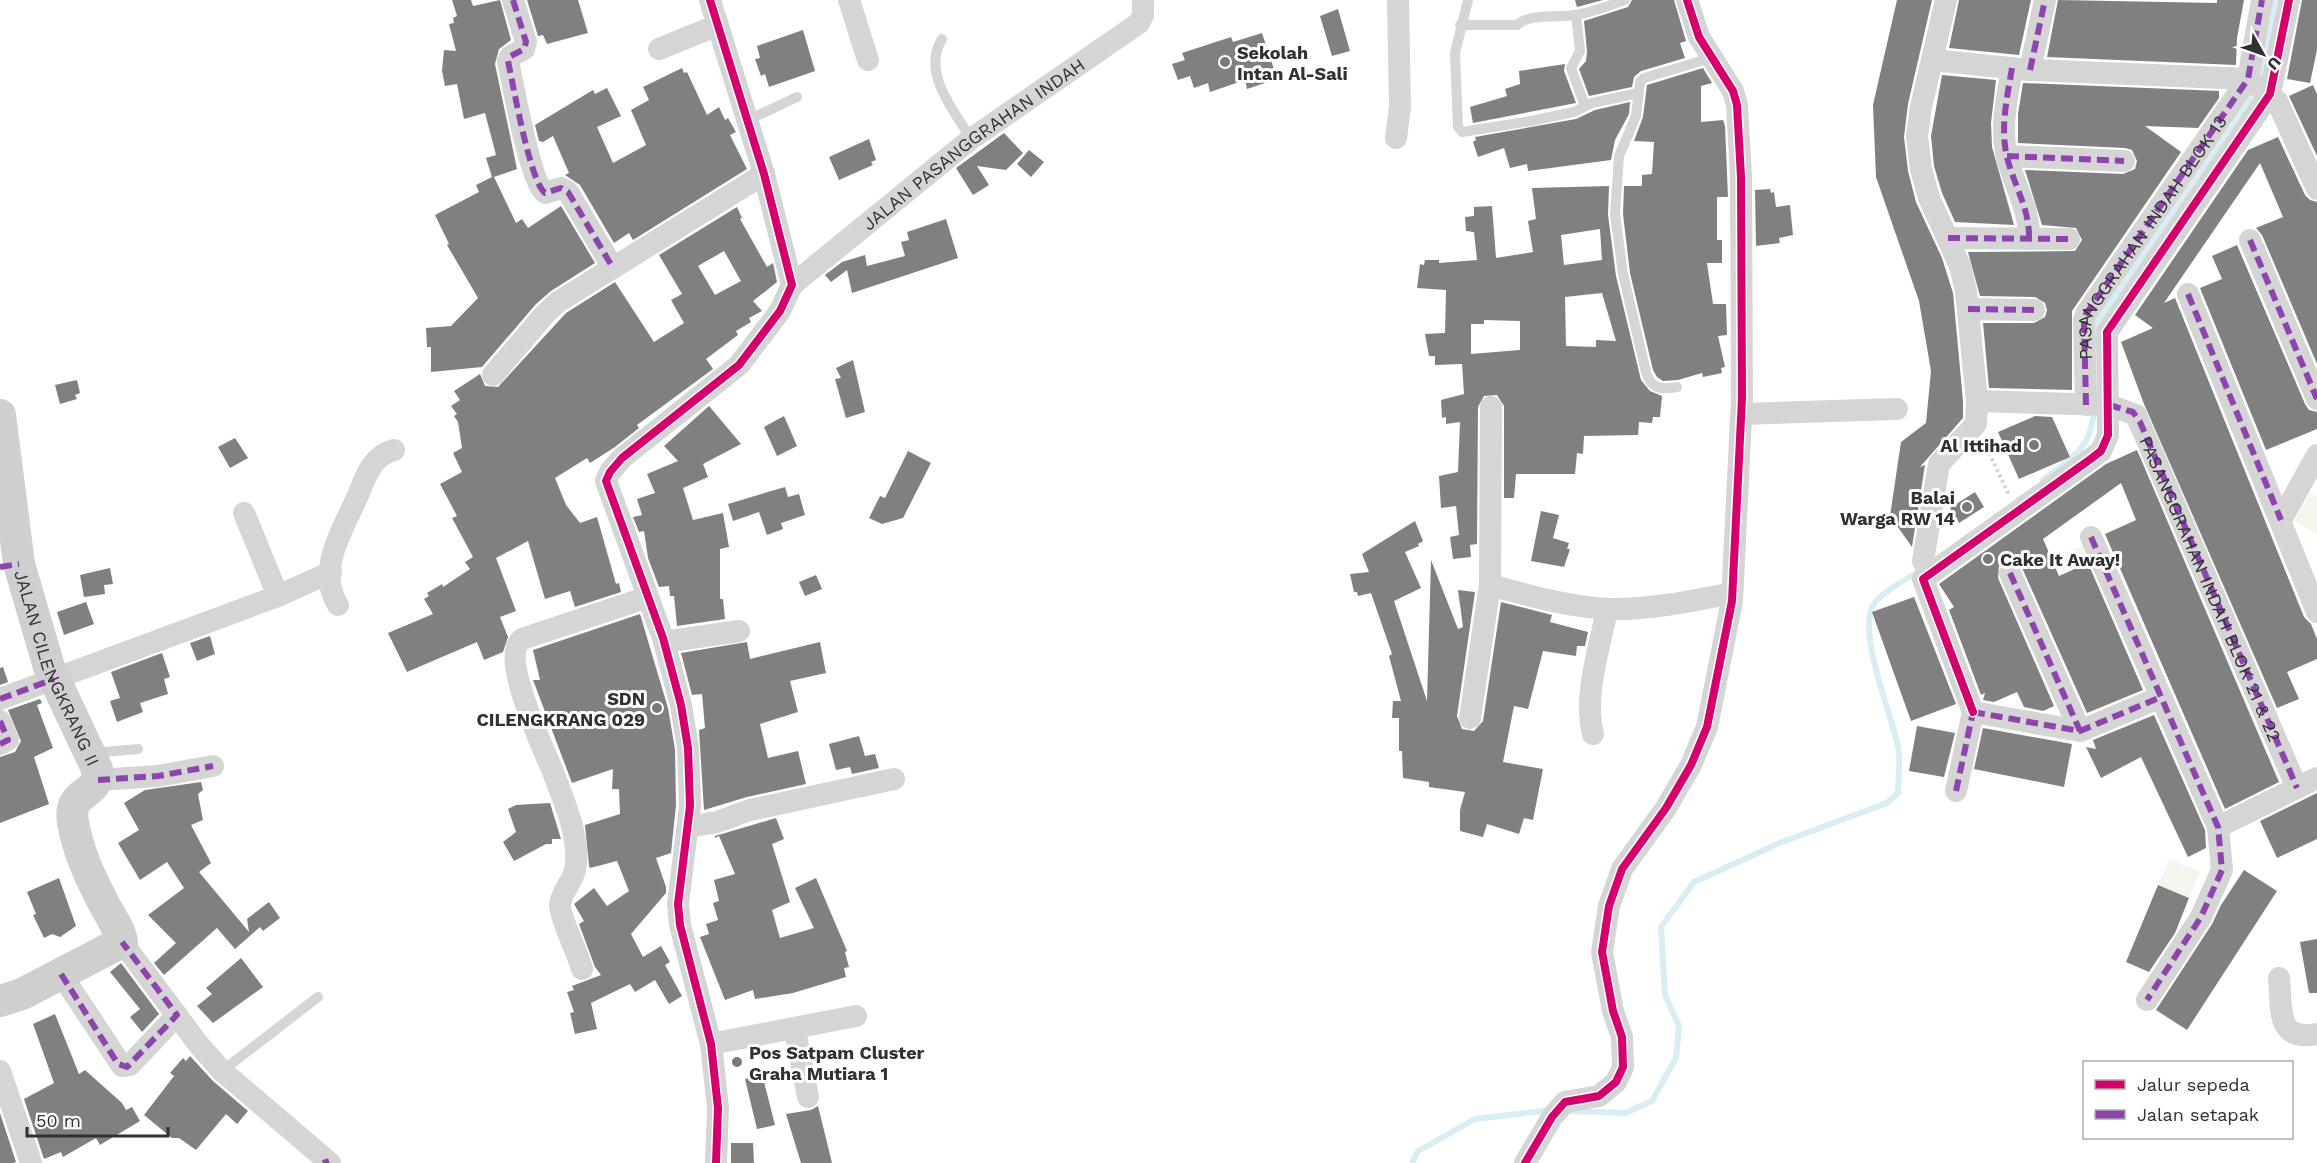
<svg xmlns="http://www.w3.org/2000/svg" width="2317" height="1163" font-family="'Work Sans',sans-serif">
<style>
.green{fill:#f3f6ed}
.lines{fill:none;stroke-linecap:round;stroke-linejoin:round}
.stream{stroke:#d9edf4;stroke-width:6}
.building{fill:#808080;fill-rule:evenodd}
.path{stroke:#d5d5d5;stroke-width:4;stroke-dasharray:3 3;stroke-linecap:butt}
.lane{stroke:#d5d5d5;stroke-width:10}
.street{stroke:#d5d5d5;stroke-width:22}
.secondary{stroke:#cfcfcf;stroke-width:32}
.quiet{stroke:#8e44ad;stroke-width:6;stroke-dasharray:12 6;stroke-linecap:butt}
.cycleway-casing{stroke:#fff;stroke-width:11}
.cycleway{stroke:#d6006c;stroke-width:8}
.poi-dot{fill:#797979;stroke:#fff;stroke-width:2}
.labels{text-anchor:middle;dominant-baseline:central;stroke-width:6;stroke-linejoin:round;paint-order:stroke}
.poi-label{font-size:18px;font-weight:bold;fill:#313131;stroke:#fff;text-anchor:start}
.street-label{font-size:18px;fill:#313131;stroke:#fff}
</style>
<rect width="100%" height="100%" fill="#fff"/>
<!-- green -->
<path class="green" d="M2310,493L2317,497V534L2294,521Z
M2088,543L2095,559L2064,573L2056,557Z
M2169,859L2200,872L2189,898L2158,885Z"/>
<g class="lines">
<!-- stream -->
<path class="stream" d="M2096,346V327L2100,318L2253,97L2261,75L2274,0
M2043,480C2072,457 2091,450 2094,410
M1570,1111L1625,1113L1652,1101L1676,1058L1679,1026L1665,995L1661,927L1694,882L1782,842L1887,803L1898,793C1898,778 1901,761 1898,747C1892,715 1856,631 1874,604C1883,591 1906,580 1919,571
M1412,1163L1418,1151L1475,1119L1551,1110"/>
</g>
<!-- building -->
<path class="building" d="M452,0H471L473,6L500,0L511,40L499,49L495,64L517,169L494,177L516,223L522,219L528,228L561,206L595,263L551,291L536,304L482,367L431,372V347H427L426,328L451,326L478,298L447,245L449,244L435,215L479,192L476,185L492,177L486,158L496,155L485,113L464,119L457,84L445,86L442,71L444,50L456,51L449,24L454,23L453,18L457,16Z
M527,0H578L588,33L547,44L543,35L538,36Z
M1575,0H1603L1577,7Z
M1632,0H1674L1686,41L1680,43L1685,58L1641,71L1634,77L1632,87L1589,96L1579,69L1586,61L1587,51L1584,21L1628,7Z
M1897,0H1932L1908,104L1904,137L1908,171L1916,202L1942,258L1953,293L1963,401V418L1920,467L1925,465L1912,547L1890,516L1901,442L1926,423L1931,371L1919,301L1876,177L1873,105Z
M1959,0H2031L2019,55L1949,48Z
M2058,0L2217,3V0H2244L2237,38L2236,65L2047,57Z
M2302,0H2317V50L2310,83L2287,79Z
M1338,9L1350,51L1332,56L1320,16Z
M803,30L815,71L769,87L765,74L761,76L755,59L760,58L757,46Z
M1262,33L1276,75L1272,76L1274,80L1247,89L1245,80L1210,92L1208,83L1194,88L1190,76L1178,80L1172,64L1185,60L1182,53L1231,37L1233,42Z
M1565,64L1564,71L1576,103L1473,123L1470,107L1507,96L1505,89L1520,84L1519,71Z
M682,68L684,73L687,72L707,115L719,107L725,120L728,118L736,132L730,135L747,169L633,240L629,233L614,243L580,185L565,175L569,173L553,136L543,142L539,141L535,125L593,90L595,94L607,88L621,116L597,127L613,163L646,145L631,110L649,100L643,87Z
M1703,68L1712,83L1701,86V122L1723,120L1725,126L1728,197H1717V240H1722V263H1707L1713,304H1726L1727,335L1718,336L1725,367L1721,368L1722,373L1703,377L1702,373L1678,380L1663,381L1657,377L1653,370L1630,273L1623,214L1624,186H1642V175L1652,174L1654,142L1634,141L1643,117L1647,85Z
M1942,75L1996,80L1991,123L1992,147L2014,225L1955,222L1942,193L1934,166L1931,136Z
M2023,83L2219,91V98L2198,128L2145,126L2181,152L2072,311V390L1989,388L1983,323H2034L2045,317L2047,310L2045,303L2035,297L1980,296L1968,252L2075,251L2082,240L2076,228L2042,225L2025,170L2123,174L2135,169L2137,161L2132,150L2125,148L2018,143V114Z
M2313,85L2317,94V156L2289,96Z
M1630,102L1629,114L1615,140L1611,160L1528,171L1527,164L1510,168L1504,148L1478,157L1473,142L1476,140L1475,137L1576,119L1595,110Z
M1004,133L1023,153L1006,170L977,166L989,185L973,195L956,168Z
M2278,137L2305,195L2310,200L2317,202V364L2262,235L2256,228L2283,217L2260,163L2164,303L2175,298L2304,617L2311,624L2317,639V659L2287,672L2299,699L2277,708L2144,404L2121,342L2153,328L2135,315L2248,150Z
M869,139L876,160L871,162L873,165L839,180L829,157Z
M1029,150L1044,162L1031,177L1017,164Z
M1609,186L1608,215L1616,276L1641,380L1650,391L1662,396L1660,417H1653L1652,423L1639,422L1638,435L1584,436L1583,454L1577,453L1575,474H1516L1514,498H1504V406L1497,395L1484,396L1478,407L1477,544L1470,545L1471,557L1453,559L1450,537L1459,535L1456,506L1441,508L1439,476L1458,472L1460,422L1446,424V417L1442,418L1441,400L1464,394L1462,364L1435,365V356H1429L1425,334L1445,333L1446,290L1417,288L1420,264L1424,265L1425,260H1439V263L1477,260L1474,232L1466,231L1465,217L1474,216V207L1492,206L1496,258L1533,252L1528,221L1536,219L1532,188ZM1600,229L1602,260L1564,265L1561,235ZM1602,293L1616,341L1596,340V347L1566,346L1565,297ZM1484,320L1520,321V350L1471,354V324H1484Z
M1770,189L1771,193L1774,192L1776,207L1790,205L1793,235L1779,238L1780,243L1756,246L1755,190Z
M737,207L742,218L740,219L767,267L773,263L777,282L753,301L762,311L749,318L751,322L736,331L738,335L706,359L713,369L637,425L639,428L615,447L590,463L587,458L555,478L566,505L580,523L597,517L616,584L619,583L621,592L575,607L570,591L545,599L528,541L496,558L516,611L500,617L508,637L503,652L484,660L477,642L407,672L388,633L433,614L424,599L429,596L427,593L442,584L443,587L470,569L465,562L473,557L452,518L457,516L440,484L462,472L453,453L462,448L458,422L454,416L457,414L451,406L460,400L454,391L480,374L485,386L498,387L566,313L615,282L654,342L684,323L671,300L682,294L659,255ZM724,251L741,281L715,295L698,266Z
M946,219L958,258L852,293L847,270L831,282L825,275L842,262L865,255L867,266L905,256L901,242L909,240L907,232Z
M2237,245L2305,404L2309,410L2317,412V429L2266,450L2200,288L2222,279L2212,256Z
M853,360L865,412L846,418L835,379L841,378L836,368Z
M77,380L80,393L75,395L77,399L60,404L55,385Z
M709,406L741,444L703,464L708,477L683,488L693,520L723,513L729,547L720,549V599H723L725,619L677,626L674,596H670L669,586L659,587L648,558L644,531L639,532L633,517L642,515L637,499L655,493L647,474L678,461L664,446Z
M784,416L797,446L777,456L764,427Z
M2035,416L2052,417L2070,457L2019,479L1998,432Z
M235,438L248,458L230,468L218,447Z
M2137,450L2279,782L2225,809L2105,534L2136,520L2121,483L2043,539L2059,576L2088,563L2143,690L2087,713L2022,568L2011,560L1999,566L1998,578L2054,706L2043,711L2024,707L2017,692L1994,702L1983,700L1985,693L1981,695L1949,610L1954,607L1939,584L2106,464Z
M908,451L931,463L903,518L882,524L869,518L880,496L885,498Z
M785,487L788,497L799,494L805,515L781,523L783,529L767,535L759,512L733,521L728,504Z
M1975,492L1984,507L1959,523L1950,508Z
M1541,511L1559,515L1553,538L1569,543L1567,549H1570L1564,567L1531,561Z
M1415,521L1423,541L1418,544L1419,546L1405,552L1421,588L1394,601L1427,701L1431,560L1458,629L1463,627L1458,590L1475,592L1457,716L1462,729L1474,731L1483,721L1501,602L1552,615L1550,622L1588,632L1585,646H1577L1576,656L1543,651L1528,709L1514,706L1503,762L1543,769L1533,820L1524,818L1519,834L1487,824L1483,837L1460,831V810L1465,792L1429,787V782L1403,778L1402,751H1399V718H1392L1393,701H1401L1389,656L1392,654L1371,593L1358,596L1357,592H1354L1350,574L1369,572L1362,554Z
M110,568L113,584L104,585L105,594L84,597L80,575Z
M816,575L822,589L805,596L799,582Z
M1914,597L1956,704L1911,721L1872,612Z
M86,602L94,624L64,635L57,612Z
M640,614L668,708L675,749L676,805L671,853L656,858L666,887V893L631,934L643,957L661,946L670,962L665,965L682,996L669,1004L655,980L635,992L630,984L591,1003L597,1029L575,1034L570,1013L574,1012L567,992L574,990L572,986L601,975L595,967L579,924L584,921L574,904L594,888L607,906L629,891L617,861L590,868L589,866L585,825L620,814L619,789H612L613,769L572,783L533,680H540L533,650Z
M210,636L215,654L197,661L190,643Z
M747,642L750,659L820,642L826,673L790,681L798,712L760,724L768,758L798,751L806,784L747,797L704,810L699,730L705,728L702,694L692,695L681,653Z
M162,653L170,677L164,679L168,694L140,703L143,712L117,722L110,701L120,698L111,672Z
M3,667L8,682L0,685V668Z
M40,699L42,703L37,705L53,748L34,757L49,804L0,823V757L15,752L21,741L8,710Z
M2154,715L2205,830L2206,848L2188,857L2141,757L2101,778L2086,747L2096,749L2093,740Z
M1917,726L1955,733L1944,777L1909,771Z
M1983,728L2072,744L2064,787L1974,769Z
M859,736L865,756L875,754L879,768L852,774L850,767L836,770L829,744Z
M201,782L203,790L198,794L203,820L191,825L211,863L199,872L249,932L247,919L269,902L280,918L263,931L260,927L235,949L217,928L164,975L154,963L176,943L148,915L184,888L167,862L140,880L118,843L139,830L124,803L145,790Z
M2317,793V839L2277,858L2260,821Z
M550,803L561,839H552V844H546L514,861L503,842L516,832L508,809L516,805Z
M776,818L784,839L772,844L790,902L772,910L780,938L814,928L795,888L816,878L847,951L845,952L849,967L844,968L846,977L793,993L755,999L753,990L725,1000L700,937L709,934L706,924L718,920L713,903L719,901L714,880L735,874L719,836L715,838V836Z
M2244,870L2277,891L2187,1030L2156,1010L2212,924L2221,905Z
M59,878L76,926L60,937L52,934L44,938L33,915L36,914L27,892Z
M2158,885L2189,898L2175,933L2149,972L2126,962Z
M2317,939V993H2309L2300,942Z
M241,958L263,987L213,1023L197,1006L212,994L206,988Z
M121,963L159,1014L142,1032L130,1017L140,1009L110,972Z
M55,1014L79,1074L85,1070L122,1103L126,1110L132,1107L140,1121L100,1145L96,1138L63,1157L61,1152L44,1159L24,1099L54,1083L33,1024Z
M190,1056L213,1081L248,1111L237,1124L226,1114L196,1150L179,1138H172L144,1115L174,1076L170,1073L183,1058L186,1061Z
M762,1074L775,1125L757,1129L745,1079Z
M818,1106L832,1163H801L786,1114L811,1110Z
M0,1113L16,1162L13,1163H0Z
M731,1143H753L754,1163H731Z"/>
<g class="lines">
<!-- path -->
<path class="path" d="M1984,442L2009,495"/>
<!-- lane -->
<path class="lane" d="M1468,0L1455,53L1458,127L1462,132L1531,121L1574,112L1592,103L1638,93
M1576,15L1580,51L1571,68L1585,106
M1460,25H1517C1530,13 1557,18 1574,15C1591,13 1609,6 1625,0
M942,39C921,73 954,110 971,139
M748,120L797,97
M1677,387C1661,390 1651,389 1646,372L1623,274L1615,214L1619,156L1636,116L1640,82L1644,78L1711,58
M94,753L138,749
M222,1071L318,997"/>
<!-- street -->
<g class="street">
<path d="M513,0L526,42L524,49L511,56L508,61C513,84 530,182 545,193L561,188L568,192L613,268"/>
<path d="M710,0L764,174L792,285L780,311L739,365L622,458L610,472L606,481L663,638L681,705L688,748L690,806L678,904L680,925L711,1044L718,1108L716,1163"/>
<path d="M849,0L868,60"/>
<path d="M659,49L718,25"/>
<path d="M1932,60L2030,70L2248,79"/>
<path d="M2012,68C2007,98 2000,128 2007,157C2014,186 2030,209 2029,239"/>
<path d="M2030,70L2045,0"/>
<path d="M2259,87L2277,101L2317,189"/>
<path d="M1396,138L1400,107L1398,0"/>
<path d="M2007,156L2124,161"/>
<path d="M1948,238L2069,239"/>
<path d="M2250,240L2317,399"/>
<path id="s1" d="M792,285L971,139L1139,23L1143,15V0"/>
<path d="M2188,294L2317,612"/>
<path d="M1968,309L2034,310"/>
<path d="M493,375L545,314L558,302L764,174"/>
<path id="s2" d="M1977,401L2109,405L2136,415L2297,788"/>
<path id="s3" d="M2086,405L2084,320L2086,314L2248,79L2262,0"/>
<path d="M1742,414L1897,409"/>
<path d="M244,513L278,596"/>
<path d="M2281,520L2317,455"/>
<path d="M2091,537L2218,827L2222,870L2201,917L2147,1000"/>
<path d="M1923,561L1939,464L1976,424L1977,401L1966,291L1960,266L1929,198L1921,169L1917,136L1921,107L1946,0"/>
<path d="M2010,573L2080,731"/>
<path d="M1490,585L1491,407"/>
<path d="M338,605C317,573 340,534 354,504C364,484 369,456 394,450"/>
<path d="M664,642L739,631"/>
<path d="M0,699L278,596L331,572"/>
<path d="M1973,712L1923,579L2092,458L2101,451L2108,435L2107,332L2270,94L2289,0"/>
<path d="M1973,712L2080,731L2161,697"/>
<path d="M1470,718L1490,585C1528,595 1567,607 1608,609C1649,610 1692,601 1732,593"/>
<path d="M0,721L8,740L0,744"/>
<path d="M1593,734C1583,694 1600,648 1607,609"/>
<path d="M98,780L158,776L213,766"/>
<path d="M1956,791L1973,712"/>
<path d="M688,827L717,822L750,810L894,779"/>
<path d="M2218,827L2317,778"/>
<path d="M122,942L199,1045L222,1071L330,1163"/>
<path d="M582,969C578,954 559,915 560,904C562,892 572,882 575,870C581,838 564,802 553,772C544,749 499,656 522,639L648,597"/>
<path d="M61,974L122,1066L130,1065L177,1015"/>
<path d="M2279,978C2282,1008 2275,1042 2317,1034"/>
<path d="M795,1030L808,1097"/>
<path d="M711,1044L856,1016"/>
<path d="M0,1071L31,1163"/>
<path d="M1525,1163L1552,1117L1565,1102L1599,1096L1616,1082L1623,1067L1622,1037L1613,1011L1602,952L1609,906L1622,869L1666,808L1691,765L1707,727L1732,601L1742,398L1741,177L1737,105L1733,91L1699,37L1687,0"/>
</g>
<!-- secondary -->
<path class="secondary" id="s4" d="M0,415L19,564L49,667L97,769C101,798 67,788 73,822C78,852 90,877 104,904C110,916 120,929 122,942L22,994L0,1001"/>
<!-- quiet -->
<path class="quiet" d="M513,0L526,42L524,49L511,56L508,61C513,84 530,182 545,193L561,188L568,192L613,268
M2012,68C2007,98 2000,128 2007,157C2014,186 2030,209 2029,239
M2030,70L2045,0
M2007,156L2124,161
M1948,238L2069,239
M2250,240L2317,399
M2188,294L2281,520
M1968,309L2034,310
M2086,405L2084,320L2086,314L2248,79L2262,0
M2109,405L2133,412L2140,422L2297,788
M2091,537L2218,827L2222,870L2201,917L2147,1000
M0,567L19,564
M2010,573L2080,731
M0,699L54,679
M1973,712L2080,731L2161,697
M0,721L8,740L0,744
M98,780L158,776L213,766
M1956,791L1973,712
M61,974L118,1064L127,1067L177,1015L122,942
M323,1163L329,1161"/>
<!-- cycleway casing -->
<g class="cycleway-casing">
<path id="cycleway" d="M710,0L764,174L792,285L780,311L739,365L622,458L610,472L606,481L663,638L681,705L688,748L690,806L678,904L680,925L711,1044L718,1108L716,1163
M1973,712L1923,579L2092,458L2101,451L2108,435L2107,332L2270,94L2289,0
M1525,1163L1552,1117L1565,1102L1599,1096L1616,1082L1623,1067L1622,1037L1613,1011L1602,952L1609,906L1622,869L1666,808L1691,765L1707,727L1732,601L1742,398L1741,177L1737,105L1733,91L1699,37L1687,0"/>
</g>
<!-- cycleway -->
<use href="#cycleway" class="cycleway"/>
</g>
<!-- markers -->
<g class="poi-dot">
<circle cx="1225" cy="62" r="6"/>
<circle cx="2034" cy="445" r="6"/>
<circle cx="1967" cy="507" r="6"/>
<circle cx="1988" cy="559" r="6"/>
<circle cx="657" cy="708" r="6"/>
<circle cx="737" cy="1062" r="6"/>
</g>
<g class="labels">
<!-- poi labels -->
<g class="poi-label">
<text x="1237" y="52">Sekolah<tspan x="1237" dy="21">Intan Al-Sali</tspan></text>
<text x="2022" y="445" text-anchor="end">Al Ittihad</text>
<text x="1955" y="497" text-anchor="end">Balai<tspan x="1955" dy="21">Warga RW 14</tspan></text>
<text x="2000" y="559">Cake It Away!</text>
<text x="645" y="698" text-anchor="end">SDN<tspan x="645" dy="21">CILENGKRANG 029</tspan></text>
<text x="749" y="1052">Pos Satpam Cluster<tspan x="749" dy="21">Graha Mutiara 1</tspan></text>
</g>
<!-- street labels -->
<g class="street-label">
<text stroke="none"><textPath href="#s1" startOffset="230">JALAN PASANGGRAHAN INDAH</textPath></text>
<text stroke="none"><textPath href="#s3" startOffset="188">PASANGGRAHAN INDAH BLOK 13</textPath></text>
<text stroke="none"><textPath href="#s2" startOffset="350">PASANGGRAHAN INDAH BLOK 21 &amp; 22</textPath></text>
<text stroke="none"><textPath href="#s4" startOffset="261">JALAN CILENGKRANG II</textPath></text>
</g>
</g>
<!-- legend -->
<rect x="2083" y="1061" width="210" height="78" fill="#ffffff" stroke="#adadad" stroke-width="1.5"/>
<rect x="2095" y="1080" width="30" height="9" fill="#d6006c" stroke="#adadad" stroke-width="1.5"/>
<text x="2137" y="1091" font-size="18" fill="#313131">Jalur sepeda</text>
<rect x="2095" y="1110" width="30" height="9" fill="#8e44ad" stroke="#adadad" stroke-width="1.5"/>
<text x="2137" y="1121" font-size="18" fill="#313131">Jalan setapak</text>
<!-- north arrow -->
<g transform="translate(2263 54) rotate(130)" stroke="#ffffff" stroke-width="4.5" paint-order="stroke">
<path d="M0-4.5L10 22L0 15L-10 22Z" fill="#313131"/>
<text y="-9" font-size="16" font-weight="bold" text-anchor="middle" fill="#313131">U</text>
</g>
<!-- scale -->
<path d="M27 1127v9h141v-9" fill="none" stroke="#313131" stroke-width="3"/>
<text x="36" y="1127" font-size="18" fill="#313131" stroke="#ffffff" stroke-width="4.5" paint-order="stroke">50 m</text>
</svg>
